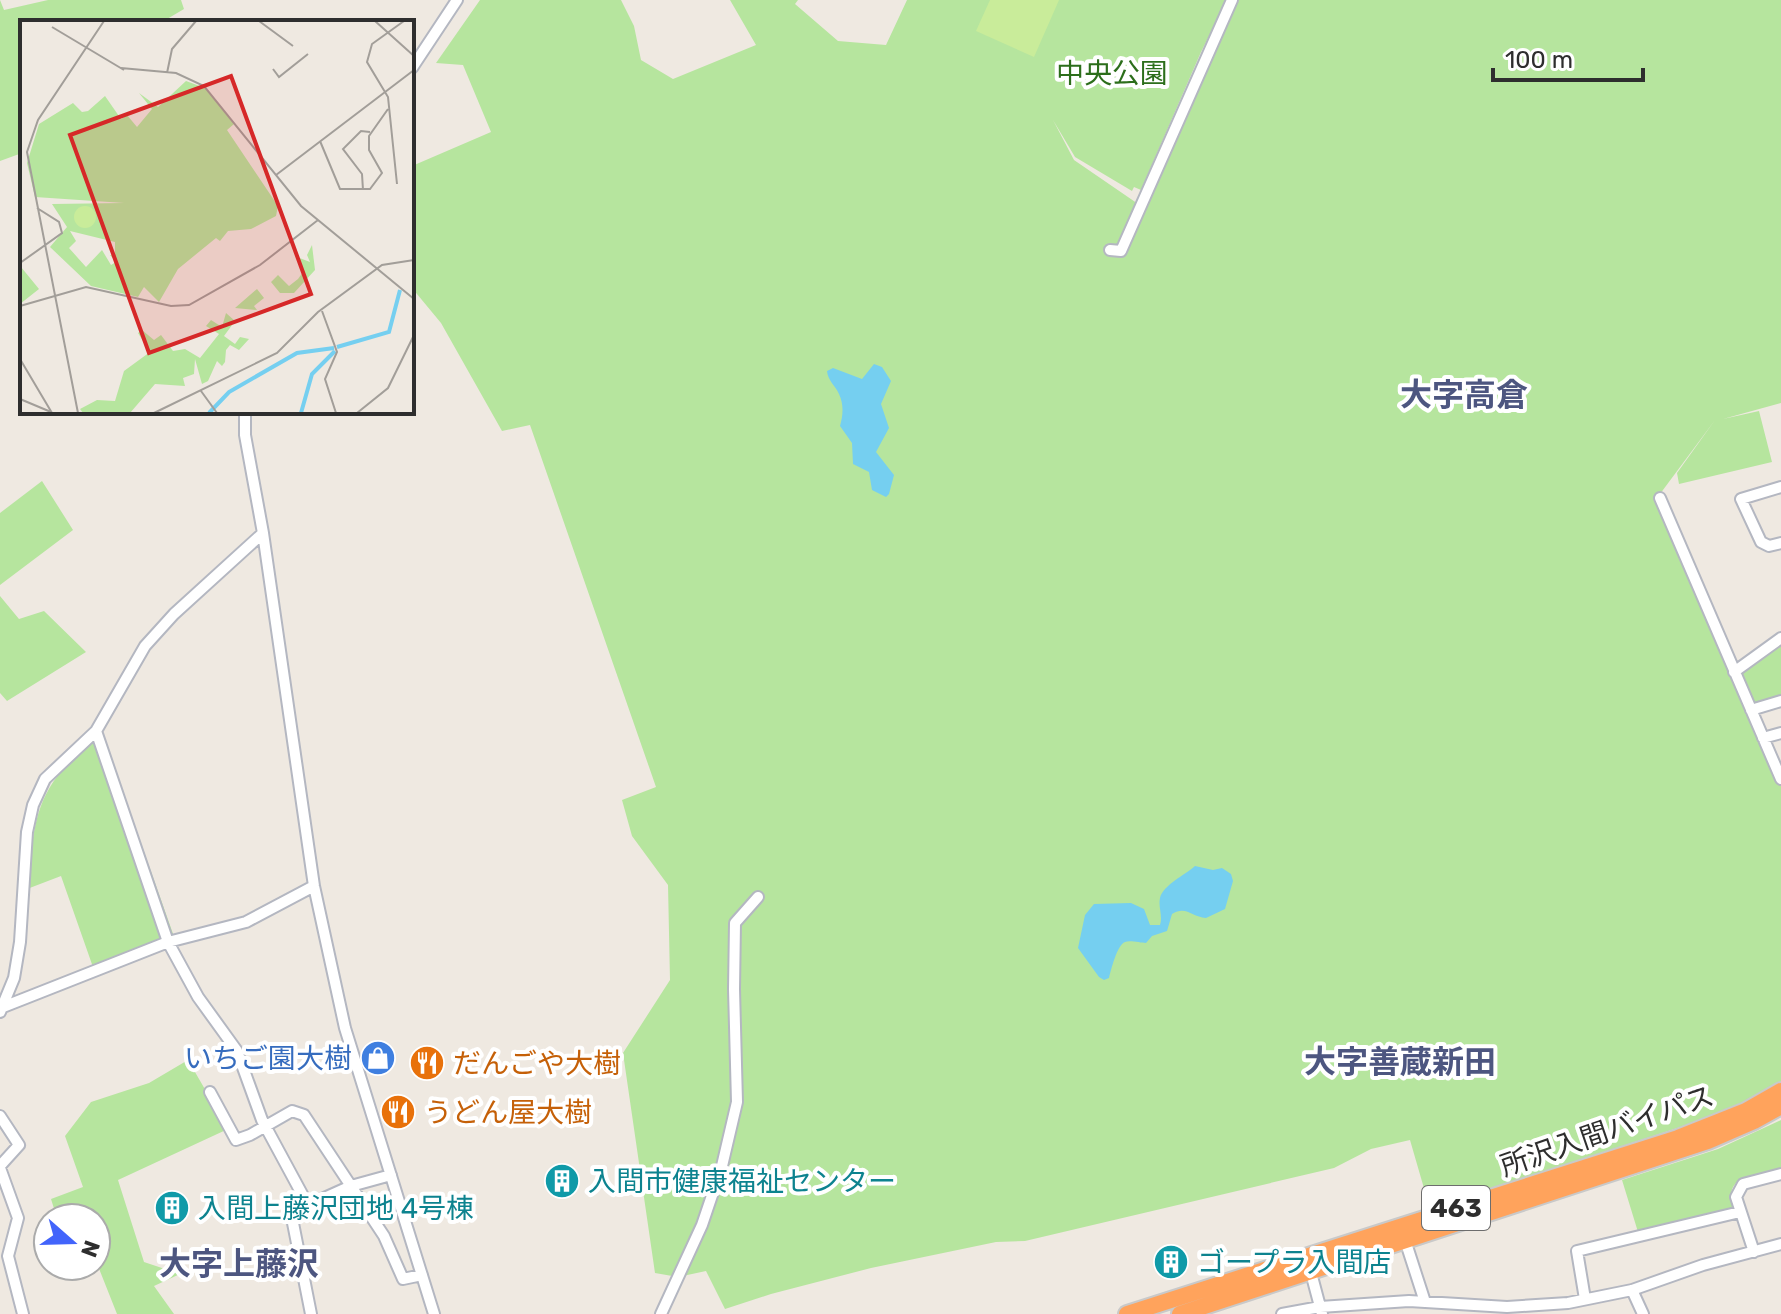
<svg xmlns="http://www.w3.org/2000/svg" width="1781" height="1314" font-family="Rubik,'Noto Sans JP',sans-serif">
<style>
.green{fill:#b6e59e}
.pitch{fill:#c9ec9a}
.water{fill:#75cff0}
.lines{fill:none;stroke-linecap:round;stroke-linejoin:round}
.minor-casing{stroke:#b4b7c1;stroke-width:14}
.highway-casing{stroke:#c9c9c9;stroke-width:20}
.minor{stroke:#fff;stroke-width:10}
.highway{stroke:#ffa35c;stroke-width:16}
.labels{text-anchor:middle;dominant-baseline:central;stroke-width:8;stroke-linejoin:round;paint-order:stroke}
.shield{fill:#fff;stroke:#6d6d6d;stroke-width:2}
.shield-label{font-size:26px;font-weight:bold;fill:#2e2e2e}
.park-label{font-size:28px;fill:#2c6e1b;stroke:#fff}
.shop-label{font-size:28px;fill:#366cbe;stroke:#fff;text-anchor:end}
.food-label{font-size:28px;fill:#c56008;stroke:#fff;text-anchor:start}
.street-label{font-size:28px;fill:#2e2e2e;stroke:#fff}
.culture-label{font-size:28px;fill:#0d838f;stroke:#fff;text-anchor:start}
.quarter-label{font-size:32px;font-weight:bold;fill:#4d5680;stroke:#fff}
.inset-river{fill:none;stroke:#75cff0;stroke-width:4}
.inset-road{fill:none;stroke:#a29e99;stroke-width:2}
.view{fill:#d62828;fill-opacity:0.15;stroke:#d62828;stroke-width:4}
.inset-edge{fill:none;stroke:#2e2e2e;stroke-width:4}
</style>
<rect width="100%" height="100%" fill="#efe9e1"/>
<!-- green -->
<path class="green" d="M0,0L4,10L48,0H181L184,9L162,22H22V153L0,161Z
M480,0H621L634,26L641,60L673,79L756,45L730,0H798L795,4L838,41L886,45L907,0H1227L1201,52L1141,190L1134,187L1132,191L1075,157L1053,120L1074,160L1144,208L1239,0H1781V403L1723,419L1759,411L1772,462L1679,484L1677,473L1715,420L1657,498L1781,786V1082L1749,1101L1708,1118L1430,1209L1410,1140L1371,1149L1334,1168L1025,1241L996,1242L871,1268L771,1294L725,1309L706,1271L678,1277L655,1273L623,1053L670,980L668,885L632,836L622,800L656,787L530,425L502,431L441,323L412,288V166L491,132L463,65L436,63Z
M42,481L73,530L0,585V513Z
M0,596L19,619L44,611L86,652L7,701L0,693Z
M1781,642V698L1757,705L1750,702L1739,677L1741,671Z
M102,733L177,945L94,970L61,876L27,889C35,809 37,785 102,733Z
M188,1060L228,1129L118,1180L144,1262L180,1274L154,1286L174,1314H117L96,1261V1218H57L51,1199L83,1187L65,1136L91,1102L149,1083Z
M1781,1120V1170C1756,1176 1721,1174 1734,1208L1638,1232L1622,1180L1718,1149Z"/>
<!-- pitch -->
<path class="pitch" d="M990,0H1059L1034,57L976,31Z"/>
<!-- water -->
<path class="water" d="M874,364L882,367L891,381L881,404L889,428L876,452L894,475L889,494L886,497L872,490L869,472L853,464L852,443L840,426C843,415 844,405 839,394C835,385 828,381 827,371L833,368L862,379Z
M1195,866L1213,870L1222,868L1231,874L1233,881L1225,909L1206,918C1192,917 1186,905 1172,914L1167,931L1152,936L1146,943C1141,943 1130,940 1125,942C1117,945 1111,970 1109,978L1104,980L1099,977L1078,948L1085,915L1094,904L1131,903L1144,909L1150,925H1160C1163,916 1158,907 1160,898C1163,885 1185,875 1195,866Z"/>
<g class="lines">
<!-- minor casing -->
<g class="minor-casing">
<path id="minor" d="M412,68L457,0
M1110,250L1121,251L1232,0
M245,412V435L263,533L314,886L345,1028L434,1314
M1781,487L1741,499L1761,542L1769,546L1781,543
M1660,498L1781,779
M1734,672L1781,638
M1751,710L1781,701
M96,731L168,942L198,997L237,1051L262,1120L309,1207
M1763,738L1781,733
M3,1007L168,942L246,922L314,886
M0,1012L14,978L20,942L27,832L33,805L45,779L96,731L145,646L174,614L263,533
M210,1092L236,1140L250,1135L292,1111L304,1115L384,1236L403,1279L422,1275
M0,1116L19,1145L0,1166
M0,1168L18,1218L8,1256L23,1314
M1405,1240L1425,1302
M1754,1252L1736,1197L1743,1184L1781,1174
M1310,1269L1322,1314
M1632,1290L1643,1314
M1585,1299L1577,1251L1740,1212
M311,1314L291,1213L351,1186L391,1175
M661,1314L702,1225L722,1166L737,1102L734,989L735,923L758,897
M1282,1314L1320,1307L1409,1301L1507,1307L1568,1303L1632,1290L1703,1265L1781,1244"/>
</g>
<!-- highway casing -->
<g class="highway-casing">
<path id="highway" d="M1127,1314L1678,1138L1746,1111L1781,1091
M1180,1314L1708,1141L1754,1121L1781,1106"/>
</g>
<!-- minor -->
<use href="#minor" class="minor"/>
<!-- highway -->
<use href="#highway" class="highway"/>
</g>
<!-- icons -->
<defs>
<g id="shop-disc" transform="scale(1.8)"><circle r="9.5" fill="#3f7fe0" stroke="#fff"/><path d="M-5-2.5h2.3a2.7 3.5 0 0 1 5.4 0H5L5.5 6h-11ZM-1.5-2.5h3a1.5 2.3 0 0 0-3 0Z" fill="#fff"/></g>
<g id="restaurant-disc" transform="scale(1.8)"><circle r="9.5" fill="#e8710a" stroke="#fff"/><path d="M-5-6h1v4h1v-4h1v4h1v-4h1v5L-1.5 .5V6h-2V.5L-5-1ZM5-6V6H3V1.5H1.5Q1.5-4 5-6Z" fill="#fff"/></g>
<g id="building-disc" transform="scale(1.8)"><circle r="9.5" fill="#0f9aa8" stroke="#fff"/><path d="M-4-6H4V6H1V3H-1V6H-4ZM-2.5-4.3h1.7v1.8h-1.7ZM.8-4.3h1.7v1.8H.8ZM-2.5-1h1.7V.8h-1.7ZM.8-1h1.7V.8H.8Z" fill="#fff"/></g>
</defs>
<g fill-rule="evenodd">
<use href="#shop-disc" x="378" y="1058"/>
<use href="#restaurant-disc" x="427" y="1063"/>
<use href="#restaurant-disc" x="398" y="1112"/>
<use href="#building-disc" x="562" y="1181"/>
<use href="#building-disc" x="172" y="1208"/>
<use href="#building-disc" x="1171" y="1262"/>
</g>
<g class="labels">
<!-- shield labels -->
<rect class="shield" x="1422" y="1186" width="68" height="44" rx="6"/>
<g class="shield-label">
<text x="1456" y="1208">463</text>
</g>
<!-- park labels -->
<g class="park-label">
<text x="1112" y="73">中央公園</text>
</g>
<!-- shop labels -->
<g class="shop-label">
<text x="352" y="1058">いちご園大樹</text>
</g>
<!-- food labels -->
<g class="food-label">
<text x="453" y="1063">だんごや大樹</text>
<text x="424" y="1112">うどん屋大樹</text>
</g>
<!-- street labels -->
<g class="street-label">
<text transform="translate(1607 1131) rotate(-19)">所沢入間バイパス</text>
</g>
<!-- culture labels -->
<g class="culture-label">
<text x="588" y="1181">入間市健康福祉センター</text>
<text x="198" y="1208">入間上藤沢団地 4号棟</text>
<text x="1197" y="1262">ゴープラ入間店</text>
</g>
<!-- quarter labels -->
<g class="quarter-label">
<text x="1464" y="395">大字高倉</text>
<text x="1400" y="1062">大字善蔵新田</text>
<text x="239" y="1264">大字上藤沢</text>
</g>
</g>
<!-- overview -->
<g transform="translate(20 20)">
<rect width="394" height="394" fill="#efe9e1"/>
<path d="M166,61L185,68L214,104L207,110L258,186L256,196L231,209L208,211L200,221L196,218L158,249L139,282L124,267L118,277L71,266L30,227L47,207L32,184L104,183L15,177L7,143L19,104L53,83L62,92L68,91L85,76L101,99L107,95L117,107L132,89L119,73L138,87ZM50,211L95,222V235H90L96,242L91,245L82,230L66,247L49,228L56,221ZM292,225L295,250L274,273H260L251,262L258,255L269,266L278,259L283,252L277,237L290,242L287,235ZM1,247L19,269L0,284V248ZM237,269L244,278L234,286L237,290L215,288ZM206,293L215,301L204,316L215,324L220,317L229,319L219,330L210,325L206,330L205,342L202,346L197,341L188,361L182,364L175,339L174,354L163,358L165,366L135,364L110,393H63L60,389L77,380L95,381L104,351L130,332L118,313L122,310L134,320L141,315L153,331L165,329L180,338L199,314L186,306L191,300L202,307Z" fill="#b6e59e" fill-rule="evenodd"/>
<path d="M54 197a11 11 0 1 1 22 0a11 11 0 1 1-22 0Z" fill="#c9ec9a"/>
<path class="inset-river" d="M317,327L369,312L380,270M189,393L209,372L277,333L314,328M281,393L292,354L315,331"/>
<path class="inset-road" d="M239,1L273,26M355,1L394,36M32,7L104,50M101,48L156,53L184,66L281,186L394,279M253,49L259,57L288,34M147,53L152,29L176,1M300,121L320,169H350L362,153L349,130V116L368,89M256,155L394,50M377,164L368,77L347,42L352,24L384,1M343,170L342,154L323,129L341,111L350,112M0,243L42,213L39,202L17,188M0,286L66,267L151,286L169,285L240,245L298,200M302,291L317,332L305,359L316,393M0,339L32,393M181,371L197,393M0,379L31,392M58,393L7,132L18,100L84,1M134,393L257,333L298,292L362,245L394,240M337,393L368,368L394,315"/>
<path class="view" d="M211,56L291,274L129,333L50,115Z"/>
<rect width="394" height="394" class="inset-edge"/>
</g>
<!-- north arrow -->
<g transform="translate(72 1242) rotate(110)"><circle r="38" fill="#ffffff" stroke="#ababab" stroke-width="2"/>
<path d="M0-6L14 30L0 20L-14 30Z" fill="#4264fb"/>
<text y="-12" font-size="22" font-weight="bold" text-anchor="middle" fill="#2e2e2e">N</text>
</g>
<!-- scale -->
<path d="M1493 68v12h150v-12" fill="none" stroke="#2e2e2e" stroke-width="4"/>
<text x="1505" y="68" font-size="24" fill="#2e2e2e" stroke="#ffffff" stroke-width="6" paint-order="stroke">100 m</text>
</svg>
